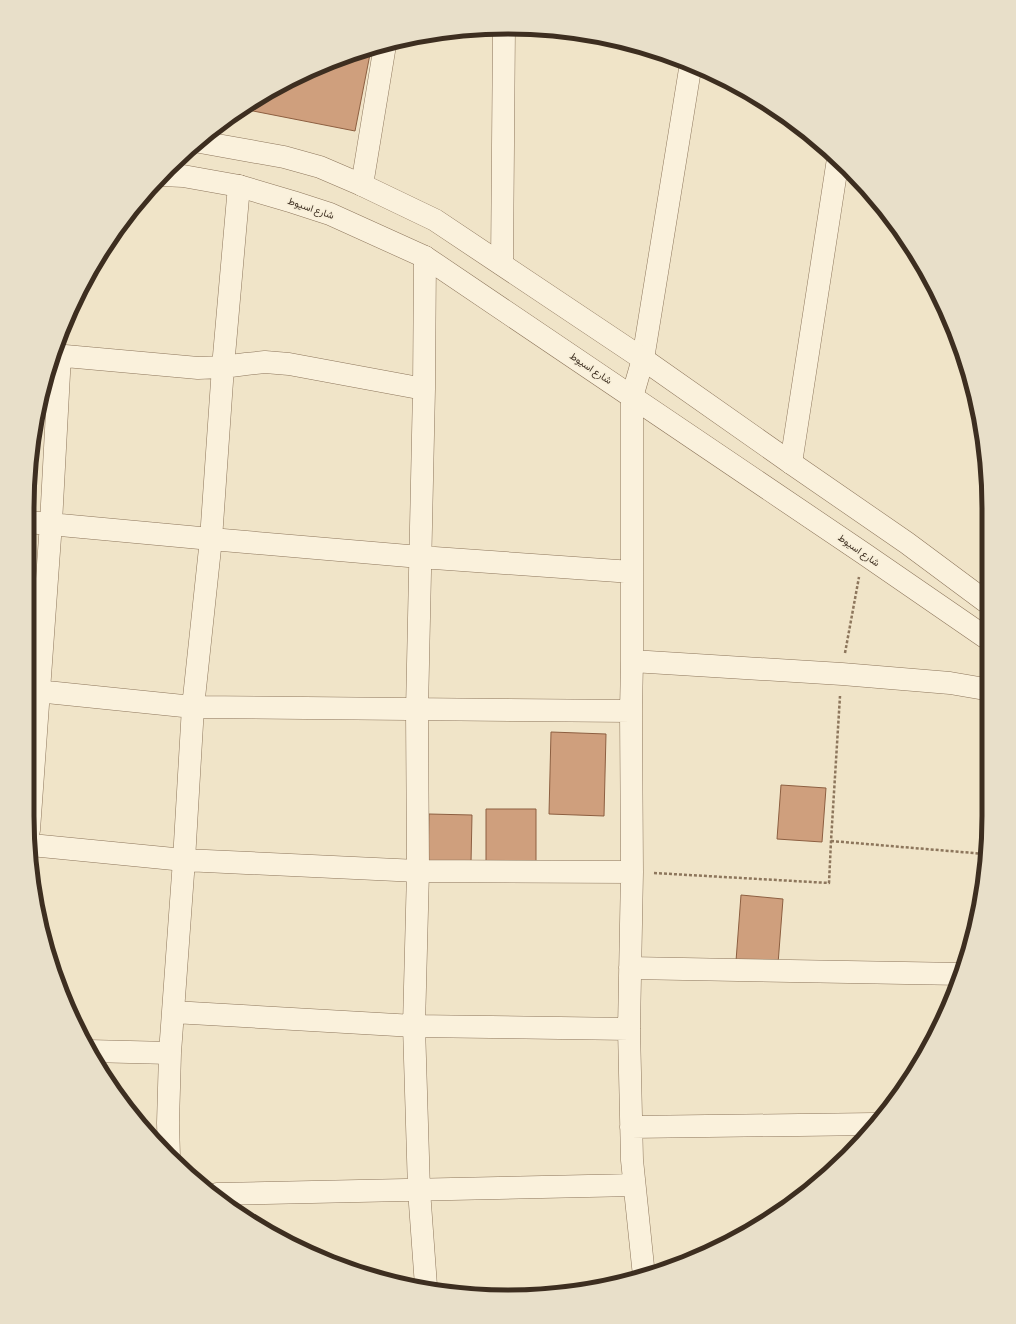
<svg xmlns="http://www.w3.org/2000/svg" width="1016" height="1324" font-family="'Crimson Pro',Vazirmatn,serif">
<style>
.building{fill:#cf9f7d;stroke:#8d5f41}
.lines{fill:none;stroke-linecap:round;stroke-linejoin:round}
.minor-casing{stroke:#8d765c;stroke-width:23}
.tertiary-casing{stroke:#8d765c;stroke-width:23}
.path{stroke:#8d765c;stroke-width:2.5;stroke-dasharray:3 2;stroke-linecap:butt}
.minor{stroke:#faf1dc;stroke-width:22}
.tertiary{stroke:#faf1dc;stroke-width:22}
.labels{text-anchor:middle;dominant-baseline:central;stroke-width:3;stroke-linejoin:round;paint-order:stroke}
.street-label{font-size:10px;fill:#3d2e20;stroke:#f7eed8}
.rim{fill:none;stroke:#3d2e20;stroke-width:5}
</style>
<rect width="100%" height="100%" fill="#f0e4c8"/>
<!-- building -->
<path class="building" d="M371,49L355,131L248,110L250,103L324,64Z
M551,732L606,734L604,816L549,814Z
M781,785L826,788L822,842L777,839Z
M486,809H536V864L486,863Z
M429,814L472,815L471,863H428Z
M741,895L783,899L778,964L736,961Z"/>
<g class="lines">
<!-- minor casing -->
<g class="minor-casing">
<path id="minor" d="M362,185L385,45
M425,257L424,389L417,710L418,871L414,1026L419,1190L426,1286
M502,264L504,27
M54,355L198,368L223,367L246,364L265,362L289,364L424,389
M791,463L838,159
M28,522L211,539L420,557L632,572
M632,661L842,674L950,683L985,689
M27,690L193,707L631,711
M29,830L51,523L60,355
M31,845L184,860L418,871L632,872
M630,968L962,974
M173,1012L414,1026L629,1029
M89,1051L170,1053
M631,1127L874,1124
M169,1157L168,1123L170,1053L184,860L193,707L211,539L223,367L239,186
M217,1194L634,1185
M644,1276L632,1160L629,1029L632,872L631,711L632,661V397L643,359L691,63"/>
</g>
<!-- tertiary casing -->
<g class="tertiary-casing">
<path id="tertiary" d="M200,142L284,157L320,167L362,185L435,220L643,359L791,463L907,543L985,601
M162,175L183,176L239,186L293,202L330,214L425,257L863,553L985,637"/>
</g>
<!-- path -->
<path class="path" d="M845,653L859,577
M831,841L985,854
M654,873L829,883L831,841L840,696"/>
<!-- minor -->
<use href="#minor" class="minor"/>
<!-- tertiary -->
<use href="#tertiary" class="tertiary"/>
</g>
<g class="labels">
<!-- street labels -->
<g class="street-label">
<text transform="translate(311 208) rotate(19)">شارع اسيوط</text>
<text transform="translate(591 368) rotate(34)">شارع اسيوط</text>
<text transform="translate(859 550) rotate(35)">شارع اسيوط</text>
</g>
</g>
<!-- crop -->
<path d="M0 0H1016V1324H0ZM508 34H508A474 474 0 0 1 982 508V816A474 474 0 0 1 508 1290H508A474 474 0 0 1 34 816V508A474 474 0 0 1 508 34Z" fill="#e8dfc9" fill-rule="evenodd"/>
<path class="rim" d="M508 34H508A474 474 0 0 1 982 508V816A474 474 0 0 1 508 1290H508A474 474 0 0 1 34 816V508A474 474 0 0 1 508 34Z"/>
</svg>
